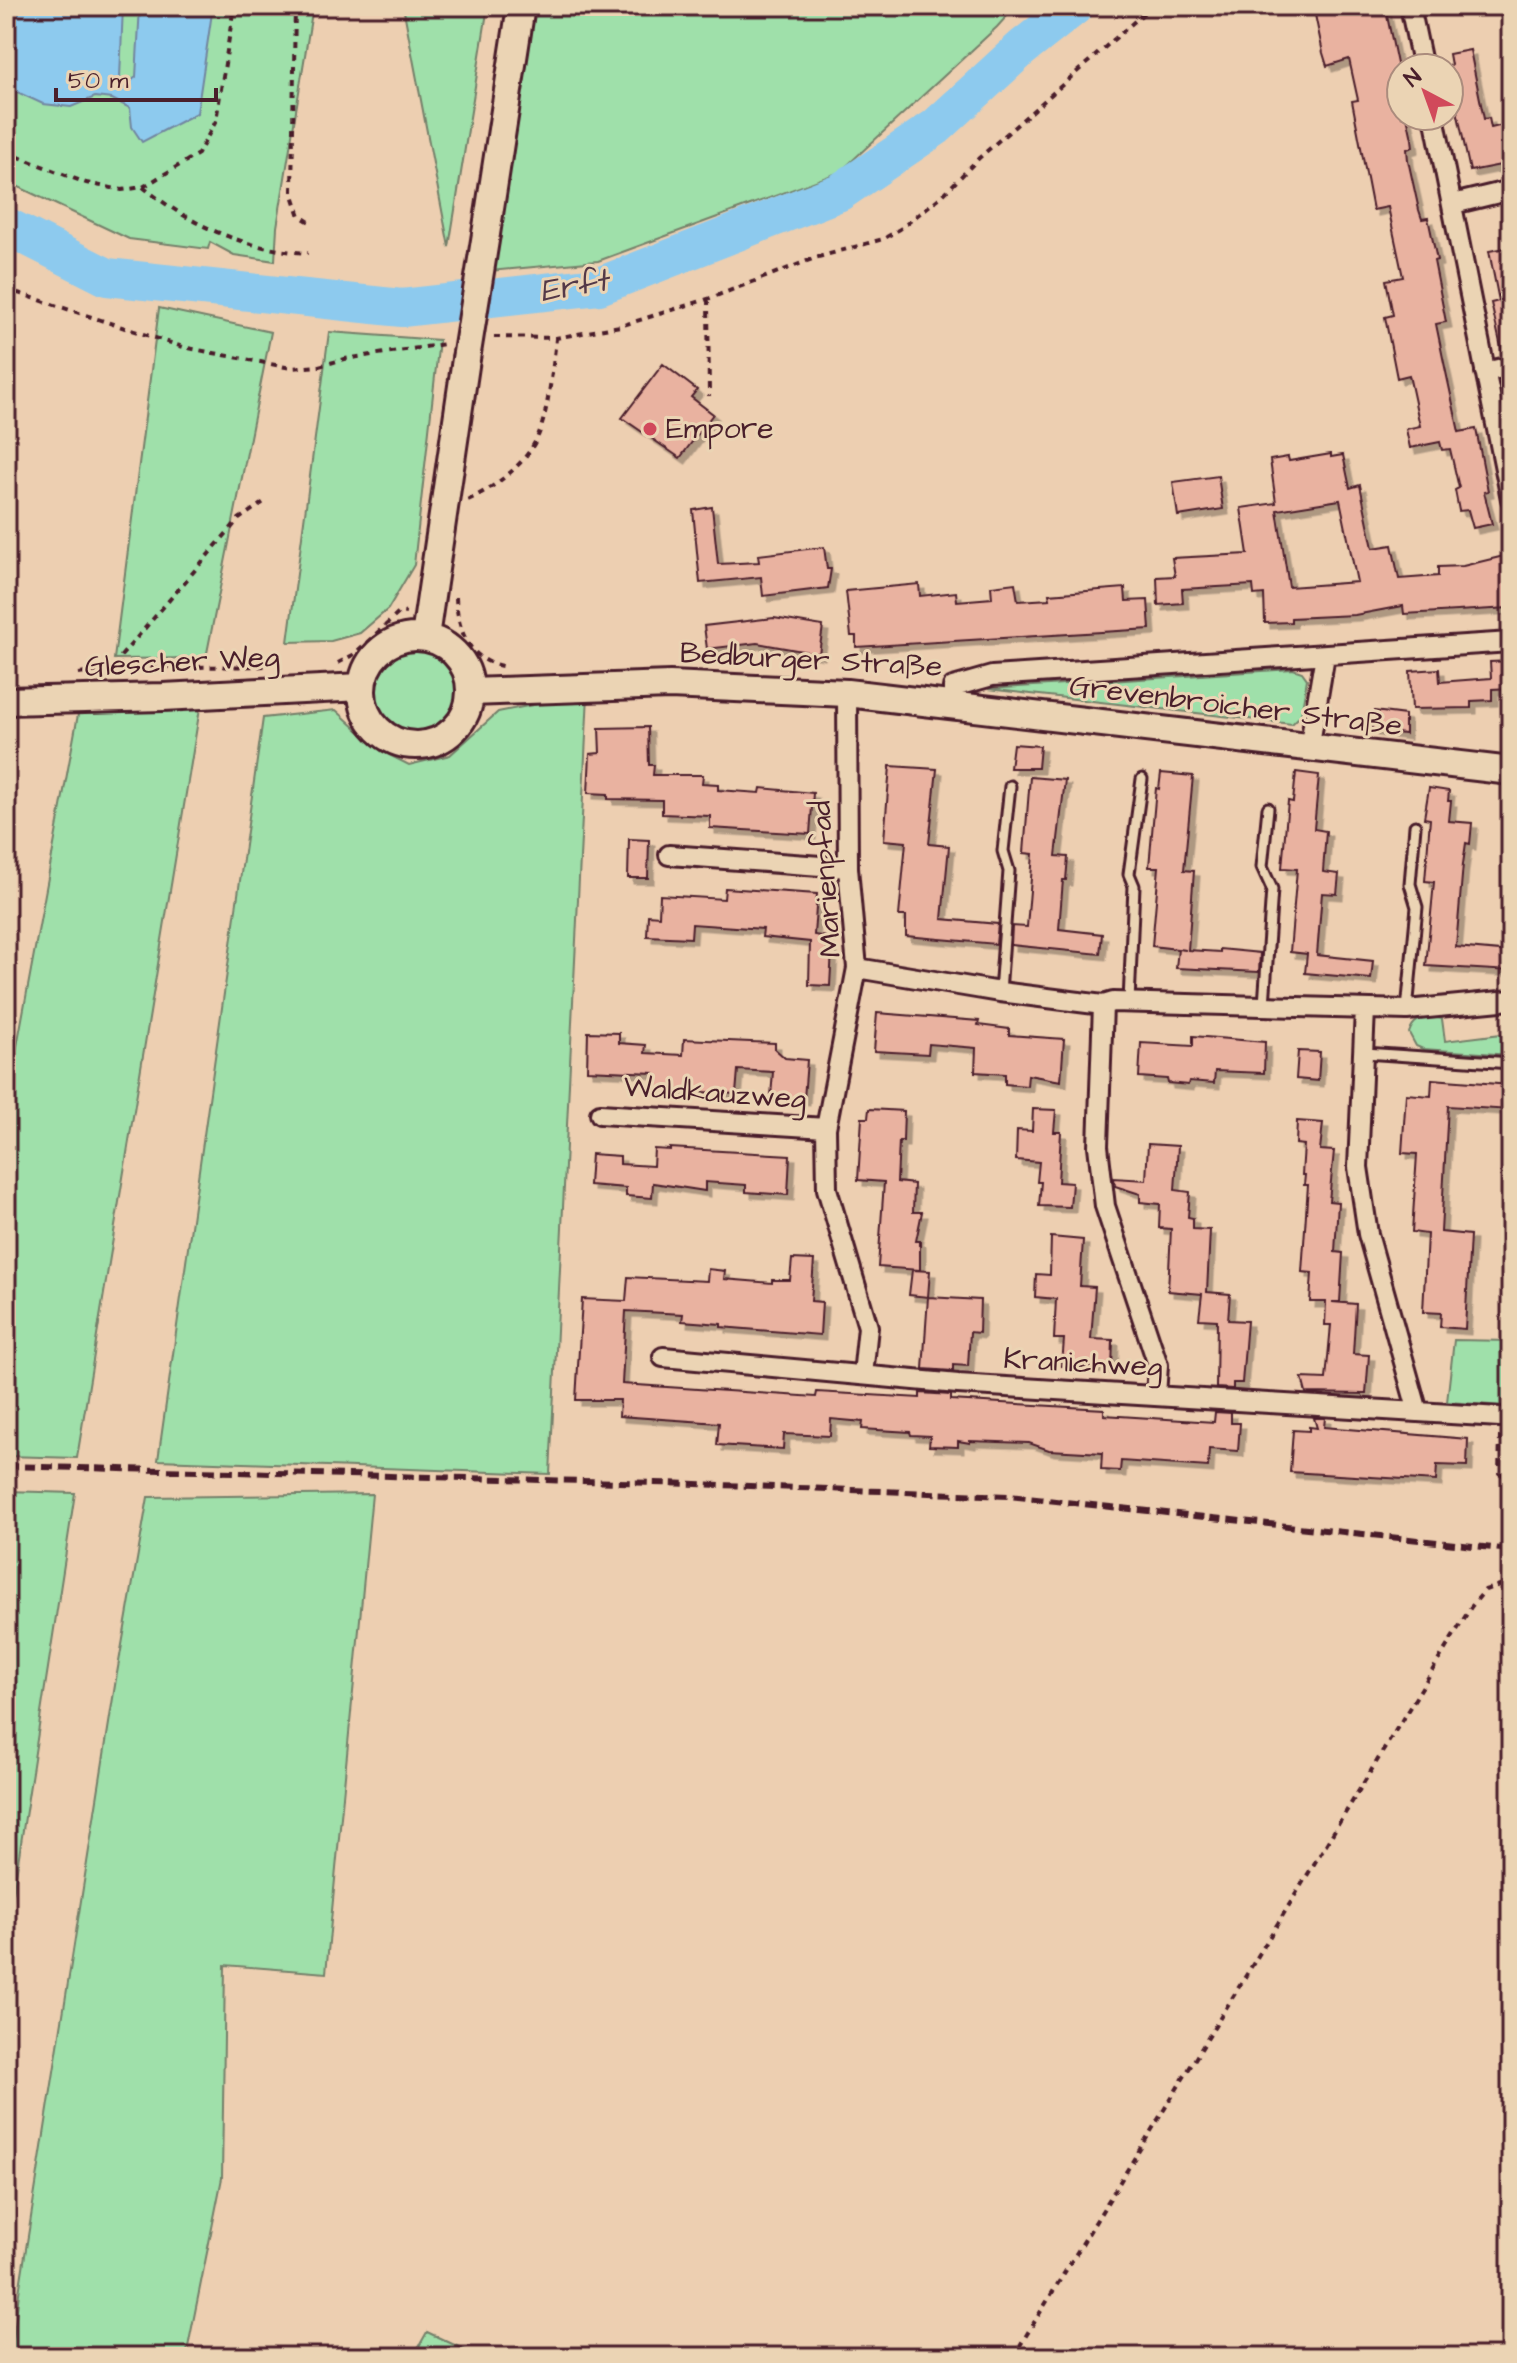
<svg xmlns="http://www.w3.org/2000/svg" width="1517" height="2363" font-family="'Architects Daughter',sans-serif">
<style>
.green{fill:#9fe0aa;stroke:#74806a;stroke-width:2}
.water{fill:#8dcaee;stroke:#7286a0;stroke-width:2}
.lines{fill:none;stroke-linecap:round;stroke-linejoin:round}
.river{stroke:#8dcaee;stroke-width:38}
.building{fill:#e9b2a0;stroke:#4a1f2b;stroke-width:2;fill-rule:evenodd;filter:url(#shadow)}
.lane-casing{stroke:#4a1f2b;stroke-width:15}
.street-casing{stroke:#4a1f2b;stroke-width:24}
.secondary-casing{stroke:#4a1f2b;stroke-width:32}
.path{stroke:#4a1f2b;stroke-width:4;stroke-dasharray:6 6;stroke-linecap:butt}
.lane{stroke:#ebd4b4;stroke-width:9}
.street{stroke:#ebd4b4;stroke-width:18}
.secondary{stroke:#ebd4b4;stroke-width:26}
.rail{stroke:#4a1f2b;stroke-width:6;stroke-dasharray:12 6;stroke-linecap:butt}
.secondary-bridge-casing{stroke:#4a1f2b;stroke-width:32;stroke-linecap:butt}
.secondary-bridge{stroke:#ebd4b4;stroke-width:26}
.poi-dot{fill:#d1495b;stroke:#ebd4b4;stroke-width:3}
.labels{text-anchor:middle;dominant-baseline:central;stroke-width:6;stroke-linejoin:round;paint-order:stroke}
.poi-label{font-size:30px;fill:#4a1f2b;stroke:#ebd4b4;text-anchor:start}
.street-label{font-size:30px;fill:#4a1f2b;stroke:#ebd4b4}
.water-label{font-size:32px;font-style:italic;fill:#543948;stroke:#ebd4b4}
</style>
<defs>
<filter id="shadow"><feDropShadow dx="5.5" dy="5.5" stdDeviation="0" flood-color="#0004"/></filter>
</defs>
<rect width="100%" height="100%" fill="#edcfb1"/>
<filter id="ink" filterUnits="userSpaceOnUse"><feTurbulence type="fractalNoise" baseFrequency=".0125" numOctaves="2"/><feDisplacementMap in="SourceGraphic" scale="16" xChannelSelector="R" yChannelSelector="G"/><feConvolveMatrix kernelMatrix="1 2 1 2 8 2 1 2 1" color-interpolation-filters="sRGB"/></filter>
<g filter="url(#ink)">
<!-- green -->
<path class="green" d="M6,6H313L277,227L275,261L234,255L210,242L208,249L129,239L6,181Z
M403,6H488L449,247Z
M531,6H1016L997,27L840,172L598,261L490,271Z
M159,308L271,332L206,658L114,659Z
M329,332L439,340L414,565L388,609L360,633L331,641L288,642Z
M374 691a42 42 0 1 1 84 0a42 42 0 1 1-84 0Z
M1293,669L1302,672L1307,679L1301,715L1292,724L988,689Z
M588,694L550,1474L158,1460L263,718L336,710L381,751L409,765L450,755L498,712Z
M200,708L77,1458L6,1456V1106L79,709Z
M1433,1017L1442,1019L1445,1041L1509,1033L1511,1023V1055L1423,1049L1416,1046L1409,1033C1413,1020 1420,1019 1433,1017Z
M1454,1340L1511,1341V1470L1508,1468L1504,1406L1447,1402Z
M6,1491L75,1493L6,1940Z
M372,1494L326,1973L225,1965L222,2178L186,2357H11L19,2293L116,1679L148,1497Z
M427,2332L480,2357H413Z"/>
<!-- water -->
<path class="water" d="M6,6H123L120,78L128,83L136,77L140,6H213L197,113L142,142L132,127L130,108L112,99L95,97L71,107L43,104L17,92L6,78Z"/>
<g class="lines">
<!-- river -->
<path class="river" d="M6,226L107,277L402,308L599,286L840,192L936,127L1022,48L1075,6"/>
</g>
<!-- building -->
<path class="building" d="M1333,6H1385L1401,83V116H1407L1412,139L1413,147L1407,149L1408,160L1419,210L1422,219L1428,218L1437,260L1434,261L1446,322L1436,324L1443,358L1459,432L1476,429L1488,491L1484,492L1492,524L1473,528L1468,510L1459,511L1455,490L1459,488L1450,449L1442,450L1440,442L1410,448L1406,429L1420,426L1409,375L1397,378L1385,317L1393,315L1386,280L1403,277L1388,207L1373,210L1352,101L1358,100L1349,59L1327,66L1323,53L1314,10Z
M1470,50L1484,119L1489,118L1491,128L1511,123V163L1470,171L1455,101L1449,102V66L1451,65L1449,54Z
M1511,247V354L1503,356L1491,303L1499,301L1489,251Z
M663,364L697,390L691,397L713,414L680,458L622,418Z
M1331,454V457L1343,455L1350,488L1360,485L1373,548L1392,545L1399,579L1438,576V567L1463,566L1508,555L1511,574V584H1508L1510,608L1404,614L1403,606L1355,615L1291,618V622L1265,623L1264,594L1254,595L1253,585L1182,589L1183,603L1158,605L1157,577L1175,576L1172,558L1248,554L1241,508L1276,503L1270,460L1288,457L1289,461ZM1340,500L1357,582L1289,587L1277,510Z
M1218,476L1223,509L1178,516L1173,482Z
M712,507L718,564L759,562L758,555L824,547L827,569H831L828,588L763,596L761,577L700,583L693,510Z
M1015,583L1018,601L1050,599L1049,594L1125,588L1126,601L1148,600L1150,629L856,647V636H851L846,591L919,584L920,596L956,592L957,601L992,598L991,586Z
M774,618L823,626L819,654L757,643L707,649L704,626Z
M1511,661V688L1492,689V700L1471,701V708L1412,709L1410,671L1439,669L1440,682L1491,678L1490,662Z
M1374,711L1405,715V734L1372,730Z
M648,727L649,765H654L653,775H703L702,783L718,784V790L760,793L761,788L813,793L810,834L710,828V816L662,814V800L608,799V794L588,793L590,754L600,753L599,728Z
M1013,744L1040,746L1038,768H1010Z
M890,766L937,769L929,844L949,846L942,919L998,924L996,944L906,936V916H899L906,842L884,840Z
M1296,772L1319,775L1314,829L1326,831L1323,872L1339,874L1337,894L1322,893L1317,955L1373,961L1371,979L1305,973L1307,954L1290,952L1297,869L1282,868L1288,801L1293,802Z
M1161,773L1193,776L1184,870L1194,871L1188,950L1220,952V949L1260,953L1259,972L1176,968L1178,949L1186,950L1152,946L1159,867H1149L1156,788L1159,789Z
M1030,777L1065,780L1056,856L1068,857L1066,880H1063L1059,929L1102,934L1100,954L1011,945L1012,926L1027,927L1033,854L1024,853Z
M1429,788L1449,791L1448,801H1451L1449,821L1472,823L1470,844L1466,843L1463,864L1456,947L1511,952V971L1426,966L1434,882L1425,881L1430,819L1424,818Z
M629,839L649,840L648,878H628Z
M725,888L817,894L814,935L828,937L827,949H832L830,986L809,985L810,942L762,937L763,929L692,924L691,938L647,936L648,915L659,916L660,895L724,899Z
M877,1013L979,1021L978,1025L1009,1029V1035L1064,1039L1061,1081L1028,1075L1027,1086L1005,1084V1074L975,1072L976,1048L929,1044L928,1054L874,1051Z
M588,1032L619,1033V1043L646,1045L645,1053L683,1055L684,1039L775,1043V1049L785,1058L807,1060L804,1099L771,1096L773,1072L738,1070L736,1094L653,1089L654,1073L587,1070Z
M1193,1036L1265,1042L1264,1073L1215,1071L1214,1083L1189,1081L1188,1085L1168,1083L1167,1079L1139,1077L1141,1043L1193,1046Z
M1298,1051L1320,1052L1318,1081L1296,1079Z
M1432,1079L1511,1085V1110L1448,1106L1441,1232L1470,1235L1465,1329L1440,1327L1441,1313L1423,1312L1427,1234L1412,1232L1417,1154L1402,1153L1406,1094L1431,1096Z
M869,1109L904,1111L903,1141H899L897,1182L914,1184L913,1212H922L916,1241H920V1270L878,1267L884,1182L858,1180L862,1118H868Z
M1033,1109L1056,1110L1054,1132H1061L1058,1182L1072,1183L1070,1207L1039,1206L1041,1182H1037L1039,1162L1016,1160L1017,1130L1032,1131Z
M1297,1121L1323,1123L1320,1150L1334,1151L1329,1201L1338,1202L1335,1252L1343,1253L1340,1302H1332L1356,1304L1353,1354L1369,1355L1366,1394L1306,1393L1302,1378L1326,1379L1331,1325H1325L1326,1302H1310L1312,1273L1302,1272L1308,1185H1304L1305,1175H1302L1304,1145L1296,1144Z
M1148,1144L1178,1146L1175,1190L1190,1192L1188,1217L1193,1218V1229L1210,1230L1207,1292L1230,1294L1228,1320L1247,1321L1242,1383H1233V1389L1216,1388L1217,1320L1199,1319L1202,1294L1168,1291L1171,1229L1159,1228L1160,1204L1140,1202V1194L1115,1186L1114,1178L1146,1180Z
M670,1148L790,1155L788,1195L746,1192V1185L705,1182V1191L653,1183L652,1198L626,1196V1188L589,1185L591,1154L620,1156V1164L653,1166L654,1149L670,1150Z
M1051,1237L1083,1240L1080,1286L1095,1287L1091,1339L1113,1340L1112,1368L1062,1366L1064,1339H1054L1056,1299L1035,1297L1036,1274L1050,1275Z
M792,1259L814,1260L811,1301L822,1302L820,1335L721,1327V1324L682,1321L683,1314L626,1311L622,1384L816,1397L817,1392L920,1398V1393L951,1395V1400L1104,1409V1415L1214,1422L1215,1412L1231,1413V1423H1240L1238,1451L1209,1449L1208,1467L1121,1461L1120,1471L1101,1470L1102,1453L1049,1450L1029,1443L970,1441V1443L958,1441V1447L929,1446L930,1436L911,1435L910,1432L862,1429L863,1422L831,1419L830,1436L784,1434L783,1449L717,1445L719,1423L619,1416L620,1400H576L582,1299L626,1301L628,1277L707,1281L708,1269L725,1271L724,1279L772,1283V1280H790Z
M912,1270L930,1271L928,1297L909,1295Z
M928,1297L980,1300L979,1333L970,1332L968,1366L953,1365V1371L923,1369Z
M1314,1418H1325L1324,1427L1468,1439L1467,1466L1437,1465L1436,1481L1290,1472L1293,1430L1309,1431V1427L1317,1428Z"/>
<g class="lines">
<!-- lane casing -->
<g class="lane-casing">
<path id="lane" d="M1000,992L1009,871L1003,851L1010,786
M1129,1002L1134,886L1129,874L1142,779
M1264,1005L1272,889L1262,867L1268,808
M1407,1010L1417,907L1410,884L1415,826
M1365,1053L1511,1063"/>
</g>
<!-- street casing -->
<g class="street-casing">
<path id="street" d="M1410,6L1423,68
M1434,116L1511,499
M1453,204L1511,190
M1485,372L1511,366
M847,693L848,868L857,968L1000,992L1103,1005L1113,1002L1407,1010L1511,1000
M953,704V687L992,676L1511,642
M1309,749L1325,655
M669,855L848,868
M857,968L826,1128L827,1189L868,1327L863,1375
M1103,1005L1098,1146L1105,1206L1158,1365L1156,1396
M1365,1009L1358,1167L1368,1234L1418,1412
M600,1114L826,1128
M663,1357L958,1384L1500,1417"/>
</g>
<!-- secondary casing -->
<g class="secondary-casing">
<path id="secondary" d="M486,234L521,6
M362 691a54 54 0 1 1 108 0a54 54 0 1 1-108 0Z
M425,637L466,359
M471,692L670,685L847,693L1511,771
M6,701L163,697L361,687"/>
</g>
<!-- path -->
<path class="path" d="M295,6L292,192L300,216L313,224
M6,152L86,183L122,190L143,187L198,154L216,121L234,6
M143,187C191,226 247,250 308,253
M6,289L183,347L291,368L319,366L345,359L445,344
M708,299L709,396
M494,337L556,338L620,326L708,299L815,258L883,239L900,229L943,195L979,158L1152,6
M468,500C495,487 524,466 537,438C548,415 553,365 556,339
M456,597C457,628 468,660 502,666
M338,663L353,655L400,612L406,613
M119,668L121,656L239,519L267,500
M79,674L119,668L269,666
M1500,1436L1499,1473L1511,1480
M1013,2357L1471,1607L1485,1590L1511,1581"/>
<!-- lane -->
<use href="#lane" class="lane"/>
<!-- street -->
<use href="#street" class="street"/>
<!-- secondary -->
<use href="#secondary" class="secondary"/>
<!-- rail -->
<path class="rail" d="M6,1466L696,1484L1009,1496L1511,1550"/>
<!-- secondary-bridge casing -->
<g class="secondary-bridge-casing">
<path id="secondary-bridge" d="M466,359L486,234"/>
</g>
<!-- secondary-bridge -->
<use href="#secondary-bridge" class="secondary-bridge"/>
</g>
</g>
<!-- markers -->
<circle class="poi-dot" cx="650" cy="429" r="8"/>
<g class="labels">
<!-- poi labels -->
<g class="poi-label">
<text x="666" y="429">Empore</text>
</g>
<!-- street labels -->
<g class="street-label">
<text transform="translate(811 660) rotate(3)">Bedburger Straße</text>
<text transform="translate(182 662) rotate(-3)">Glescher Weg</text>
<text transform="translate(1236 706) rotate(7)">Grevenbroicher Straße</text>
<text transform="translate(826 879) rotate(-94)">Marienpfad</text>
<text transform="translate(715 1093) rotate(4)">Waldkauzweg</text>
<text transform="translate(1083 1363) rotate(3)">Kranichweg</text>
</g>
<!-- water labels -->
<g class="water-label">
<text transform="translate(574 286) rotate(-10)">Erft</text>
</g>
</g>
<!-- margin -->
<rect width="1517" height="2363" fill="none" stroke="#ebd4b4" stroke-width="32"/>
<rect x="16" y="16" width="1485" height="2331" fill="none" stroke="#4a1f2b" stroke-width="3" filter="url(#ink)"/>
<!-- north arrow -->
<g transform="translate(1425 92) rotate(319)"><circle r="38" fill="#ebd4b4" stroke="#ab8c7d" stroke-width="2"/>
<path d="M0-6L14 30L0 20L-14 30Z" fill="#d1495b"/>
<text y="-12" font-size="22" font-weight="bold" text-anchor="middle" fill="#4a1f2b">N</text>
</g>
<!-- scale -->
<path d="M56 88v12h160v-12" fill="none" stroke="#4a1f2b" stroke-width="4"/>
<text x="68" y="88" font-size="24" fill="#4a1f2b" stroke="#ebd4b4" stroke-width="6" paint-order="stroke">50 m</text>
</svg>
